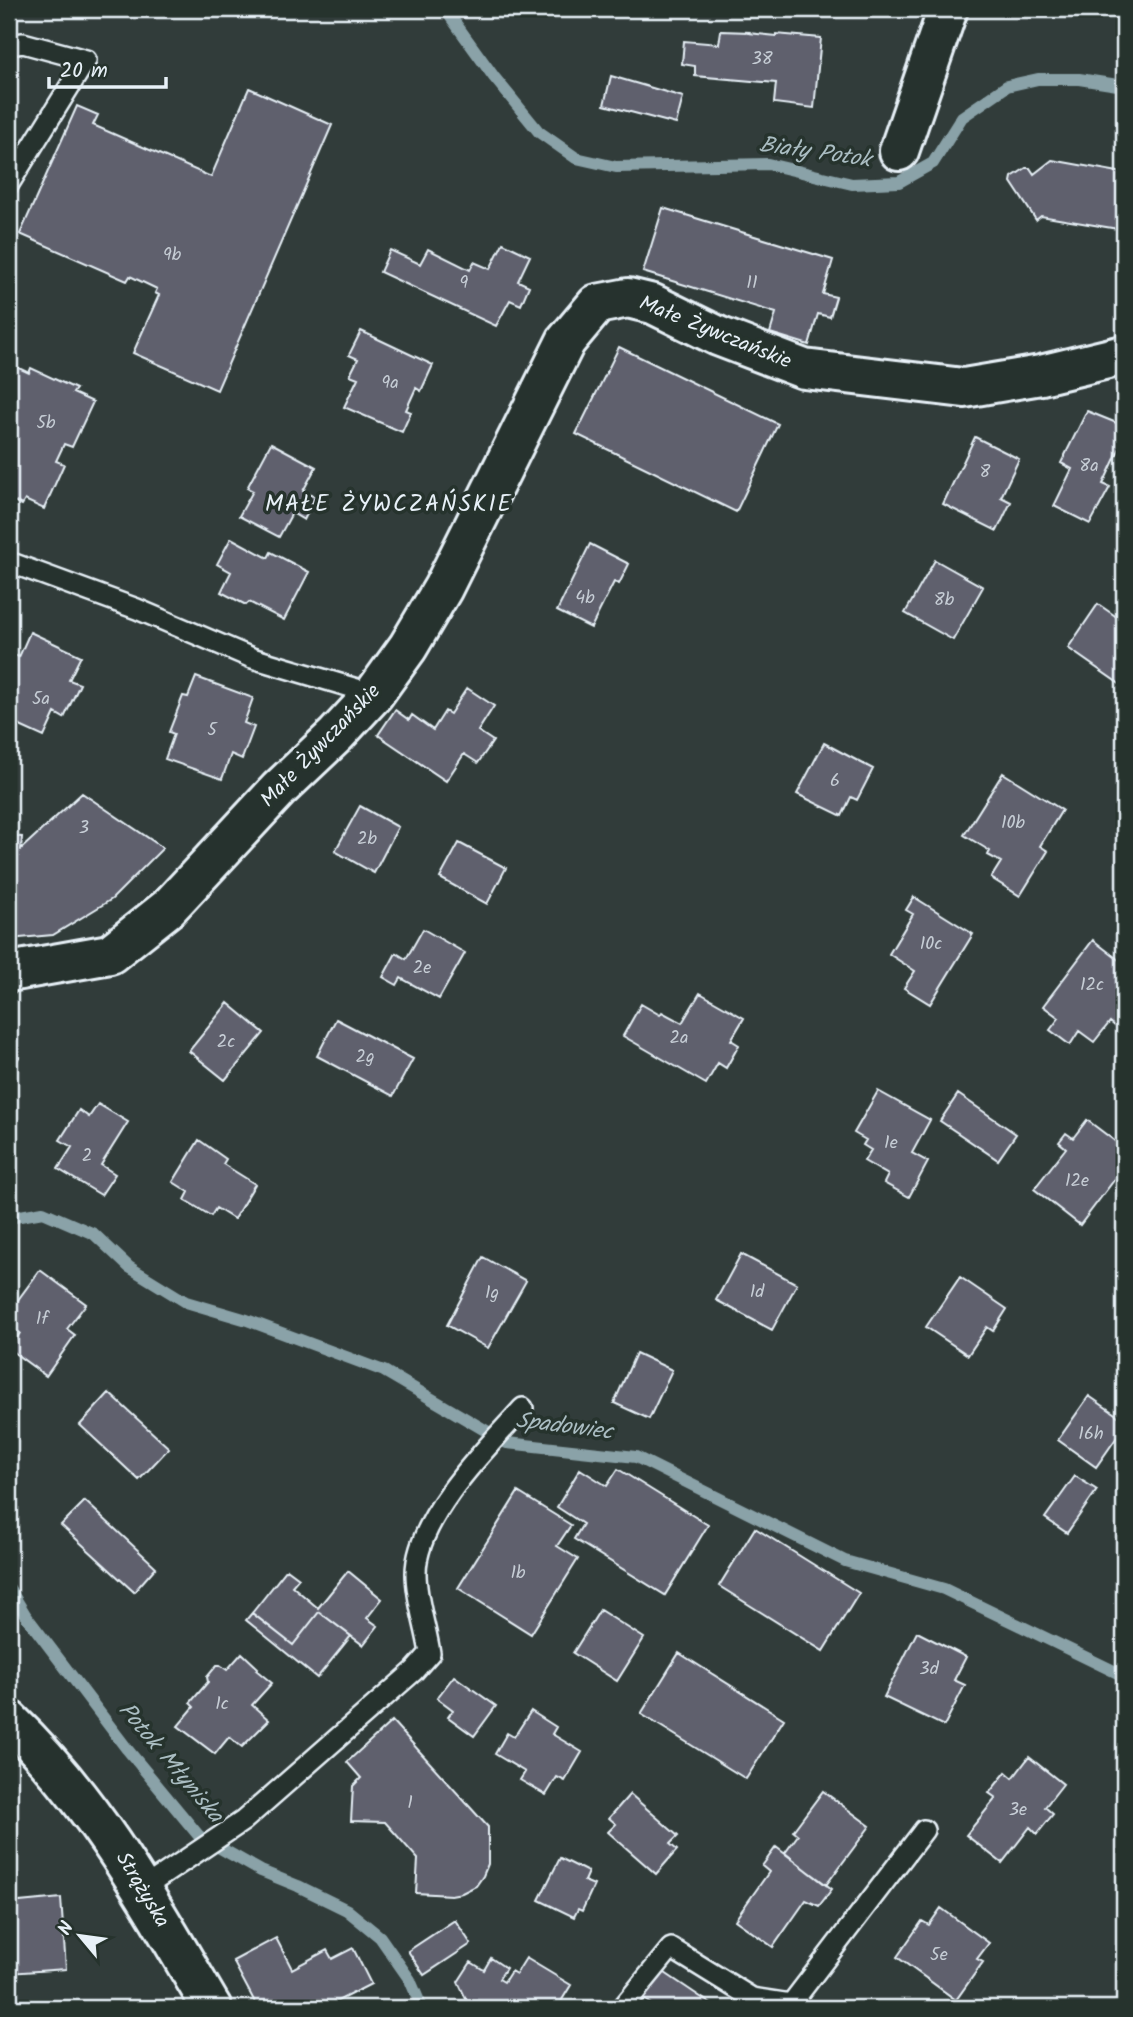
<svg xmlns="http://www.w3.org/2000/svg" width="1133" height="2017" font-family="Kalam,sans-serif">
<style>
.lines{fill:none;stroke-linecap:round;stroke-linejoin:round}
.stream{stroke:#8aa2a8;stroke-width:12}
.building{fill:#5f606d;stroke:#e8f1f8;stroke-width:2}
.lane-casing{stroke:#e8f1f8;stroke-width:24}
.street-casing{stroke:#e8f1f8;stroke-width:44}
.lane{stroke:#26332d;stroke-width:19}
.street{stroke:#26332d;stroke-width:38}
.labels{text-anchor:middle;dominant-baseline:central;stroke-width:7;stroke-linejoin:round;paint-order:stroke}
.number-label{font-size:18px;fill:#c6cdd5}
.street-label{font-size:21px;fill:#e8f1f8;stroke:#26332d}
.water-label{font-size:23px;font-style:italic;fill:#aabdc2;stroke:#26332d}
.neighbourhood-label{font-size:23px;letter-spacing:2px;fill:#e8f1f8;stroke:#26332d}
</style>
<rect width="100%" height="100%" fill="#313c3a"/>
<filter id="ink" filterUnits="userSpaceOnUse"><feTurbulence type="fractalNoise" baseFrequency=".0143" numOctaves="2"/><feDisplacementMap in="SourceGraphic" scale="14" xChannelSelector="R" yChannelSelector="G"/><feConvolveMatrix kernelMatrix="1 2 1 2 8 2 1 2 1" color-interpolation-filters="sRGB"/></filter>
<g filter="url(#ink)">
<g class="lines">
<!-- stream -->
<path class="stream" d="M445,9L494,77L539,132L576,158L616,167L768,164L852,184L899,182L933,163L962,117L1007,86L1038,79H1079L1124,86
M9,1218L43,1212L94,1234L129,1267L186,1302L247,1320L384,1371L507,1443L636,1457L845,1561L944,1589L1124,1676
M9,1588L26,1616L127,1749L199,1836L261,1871L298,1886L347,1910L380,1937L410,1980L422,2008"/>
</g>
<!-- building -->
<path class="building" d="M721,31L749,32L748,33L776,36V34L821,38L814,108L774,103L776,83L695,76V66L682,64L684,41L719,44Z
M611,76L683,97L676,124L604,105Z
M249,88L332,125L217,390L133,353L159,295L155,293L157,289L130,276L127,281L20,234L77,106L98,115L93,125L211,177Z
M1052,160L1124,173V230L1041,216L1036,220L1011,182L1012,177L1026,168H1030L1034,174Z
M663,208L833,260L823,294L836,297L830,317L818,314L809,345L770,333L776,313L643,272Z
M503,243L530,256L518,281L529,286L521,305L510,300L496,326L380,272L390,250L420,264L428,249L470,270L474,262L490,269Z
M361,331L433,365L421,391L416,388L406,410L411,412L402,432L344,407L358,378L350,375L358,359L349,355Z
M619,347L778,424L736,512L576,434Z
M10,364L29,373L31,368L76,389L73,393L93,402L72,447L64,444L56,461L64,464L44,509L25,500L22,505L9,499Z
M1087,411L1124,426V439L1103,484L1110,487L1090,524L1054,506L1072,469L1061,463Z
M975,437L1019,459L1001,497L1011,502L997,531L943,504Z
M271,443L316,467L303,491L315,497L304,520L292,513L279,537L239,516L253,491L247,488Z
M231,538L268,558L271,552L309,572L284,620L249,602L246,605L221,592L231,572L217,564Z
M590,544L629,564L619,584L614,582L591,628L557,611Z
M935,560L983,587L953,640L905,613Z
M1098,604L1124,622V687L1068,648Z
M30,632L81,656L69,680L80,684L64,718L55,713L44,737L9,721V659L11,654L19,657Z
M196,677L253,698L244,723L254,727L242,759L231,754L222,779L165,759L174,734L169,732L183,696L188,697Z
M467,688L494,706L478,731L493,741L478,763L464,754L446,781L378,735L395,710L409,720L412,715L433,730L445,711L450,714Z
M824,743L873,769L857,800L851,797L842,816L797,794Z
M1003,773L1062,810L1040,846L1048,851L1020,896L991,878L1001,862L988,855L990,851L964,835Z
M82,793L163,848L112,899L53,935L9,939V836L22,837L21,849Z
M360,806L398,827L374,873L335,851Z
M459,843L506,868L487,904L440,878Z
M914,897L973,934L930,1004L904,988L915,971L889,954L913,914L906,910Z
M423,929L465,953L439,999L401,978L397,985L383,977L396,953L406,959Z
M1093,940L1124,964V1014L1115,1026L1110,1022L1094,1042L1079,1031L1070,1045L1050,1030L1059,1018L1043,1006Z
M700,993L744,1018L731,1040L739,1045L726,1068L718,1063L706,1084L623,1036L641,1004L660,1015L662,1012L682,1023Z
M228,1003L264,1033L225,1080L189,1051Z
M336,1019L413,1059L393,1096L317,1056Z
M9,1051L19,1057L9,1074Z
M878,1091L930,1120L912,1153L928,1162L909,1197L884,1183L888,1175L864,1161L871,1150L863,1145L866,1140L854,1133Z
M958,1094L1016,1134L998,1160L940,1121Z
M98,1104L128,1122L101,1165L115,1174L101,1195L58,1169L72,1147L60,1140L79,1110L89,1117Z
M1087,1120L1124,1148V1167L1080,1225L1034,1189L1066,1148L1059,1142L1066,1133L1073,1138Z
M199,1140L226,1159L223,1164L255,1184L234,1219L216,1208L211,1216L185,1200L189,1192L173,1182Z
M741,1254L797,1284L772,1330L716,1300Z
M483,1257L526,1281L488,1348L447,1325Z
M40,1270L86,1304L67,1329L75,1335L46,1376L9,1349L20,1333L9,1325V1312Z
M960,1277L1007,1309L993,1331L987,1327L968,1355L926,1327Z
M636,1353L672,1370L649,1419L614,1403Z
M109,1393L169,1448L139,1480L80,1425Z
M1089,1396L1124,1420V1427L1096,1467L1058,1440Z
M580,1469L607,1486L618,1469L708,1525L665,1595L574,1539L583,1524L557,1507Z
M1075,1476L1097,1490L1067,1533L1045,1518Z
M518,1492L571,1525L557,1546L578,1559L531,1634L458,1588Z
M85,1501L156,1567L134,1592L61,1525Z
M755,1528L859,1593L823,1651L719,1586Z
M287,1569L299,1578L292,1586L318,1608L348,1571L382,1599L367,1618L378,1626L363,1645L319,1612L293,1645L252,1613Z
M600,1610L644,1638L617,1681L573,1653Z
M319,1612L351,1636L317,1678L246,1620L252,1613L293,1645Z
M917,1632L966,1657L954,1680L965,1685L944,1726L884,1697Z
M242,1653L258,1668L256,1670L272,1683L252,1705L269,1720L242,1747L229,1737L215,1754L178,1726L194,1707L190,1703L208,1682L207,1677L217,1665H220L227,1670Z
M679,1653L784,1719L746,1779L641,1714Z
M454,1676L496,1706L474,1736L448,1717L453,1710L437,1698Z
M531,1711L556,1727L552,1734L582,1752L565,1781L557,1777L546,1795L520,1780L525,1772L495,1754L507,1733L514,1737Z
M392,1721L488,1827V1864L483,1876L476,1886L462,1893L451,1895L416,1893L418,1859L385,1822L351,1821L353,1786L361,1778L347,1762Z
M1029,1757L1063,1784L1045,1807L1053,1814L1037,1834L1030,1827L1002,1863L966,1835L996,1798L989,1793L1006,1772L1013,1778Z
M823,1791L870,1826L826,1885L785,1853L798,1835L793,1831Z
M630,1794L678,1836L670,1844L677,1850L656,1874L608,1832L616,1824L609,1818Z
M776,1847L832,1889L819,1906L806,1900L773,1947L735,1920L769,1872L762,1866Z
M560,1858L588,1872L584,1881L594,1885L582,1911L578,1909L574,1917L539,1900Z
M61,1898L66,1969L9,1973V1903Z
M941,1908L989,1943L977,1959L983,1962L956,2000L897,1957L922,1921L929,1925Z
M455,1920L471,1944L424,1975L408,1951Z
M276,1938L292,1969L327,1950L332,1959L353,1948L371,1984L324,2008H258L233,1961Z
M491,1958L506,1968L499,1979L504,1982L511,1971L516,1974L526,1958L571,1985L557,2008H479L467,2001L458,1982L471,1962L484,1970Z
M662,1971L717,2008H657L642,1998Z"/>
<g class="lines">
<!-- lane casing -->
<g class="lane-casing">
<path id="lane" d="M9,45L23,43L86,60L9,184
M9,562L137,609L252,658L374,694
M142,1889L243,1821L414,1671L430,1653C426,1626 416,1600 416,1573C416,1518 487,1447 523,1408
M622,2008L671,1948L752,1998L791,2004L924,1830"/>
</g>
<!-- street casing -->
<g class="street-casing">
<path id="street" d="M899,151L948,9
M9,972L110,954L168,908L279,789L336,735L374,694L408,647L443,588L566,341L597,304L628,298L653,304L718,336L804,369L964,388L1041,375L1124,355
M9,1720C96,1803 152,1906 212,2008"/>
</g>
<!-- lane -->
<use href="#lane" class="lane"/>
<!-- street -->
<use href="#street" class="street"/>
</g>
</g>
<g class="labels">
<!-- number labels -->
<g class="number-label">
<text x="762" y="59">38</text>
<text x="172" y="255">9b</text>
<text x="464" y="283">9</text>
<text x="752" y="283">11</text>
<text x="390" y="383">9a</text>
<text x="46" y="423">5b</text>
<text x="1089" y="466">8a</text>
<text x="985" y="472">8</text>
<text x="585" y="598">4b</text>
<text x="944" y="600">8b</text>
<text x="41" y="699">5a</text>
<text x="212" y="730">5</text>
<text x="835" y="781">6</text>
<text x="1013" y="823">10b</text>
<text x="84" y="828">3</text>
<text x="367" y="839">2b</text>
<text x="931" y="944">10c</text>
<text x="422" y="968">2e</text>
<text x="1092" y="985">12c</text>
<text x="679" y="1038">2a</text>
<text x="226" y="1042">2c</text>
<text x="365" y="1057">2g</text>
<text x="891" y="1143">1e</text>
<text x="87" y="1156">2</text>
<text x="1077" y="1181">12e</text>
<text x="757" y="1292">1d</text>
<text x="492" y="1293">1g</text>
<text x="42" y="1319">1f</text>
<text x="1091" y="1434">16h</text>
<text x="518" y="1573">1b</text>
<text x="929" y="1669">3d</text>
<text x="222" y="1704">1c</text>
<text x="410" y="1803">1</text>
<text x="1018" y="1810">3e</text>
<text x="939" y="1955">5e</text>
</g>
<!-- street labels -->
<g class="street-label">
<text transform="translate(715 333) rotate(22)">Małe Żywczańskie</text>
<text transform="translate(321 746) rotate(-46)">Małe Żywczańskie</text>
<text transform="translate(142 1890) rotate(59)">Strążyska</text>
</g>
<!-- water labels -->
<g class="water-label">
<text transform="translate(815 153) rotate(8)">Biały Potok</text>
<text transform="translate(564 1427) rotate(7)">Spadowiec</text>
<text transform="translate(170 1763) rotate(50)">Potok Młyniska</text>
</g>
<!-- neighbourhood labels -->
<g class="neighbourhood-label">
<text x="389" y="505">MAŁE ŻYWCZAŃSKIE</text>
</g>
</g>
<!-- margin -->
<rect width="1133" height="2017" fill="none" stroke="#26332d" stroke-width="35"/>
<rect x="18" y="18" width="1098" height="1982" fill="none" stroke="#e8f1f8" stroke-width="2.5" filter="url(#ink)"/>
<!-- north arrow -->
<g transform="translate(80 1936) rotate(299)" stroke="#26332d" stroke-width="5" paint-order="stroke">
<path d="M0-5L12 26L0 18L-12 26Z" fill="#e8f1f8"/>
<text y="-10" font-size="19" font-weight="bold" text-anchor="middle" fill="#e8f1f8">N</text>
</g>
<!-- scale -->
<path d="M49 77v10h117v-10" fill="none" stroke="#e8f1f8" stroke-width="3.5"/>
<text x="60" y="77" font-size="21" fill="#e8f1f8" stroke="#26332d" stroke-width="5" paint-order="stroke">20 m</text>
</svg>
